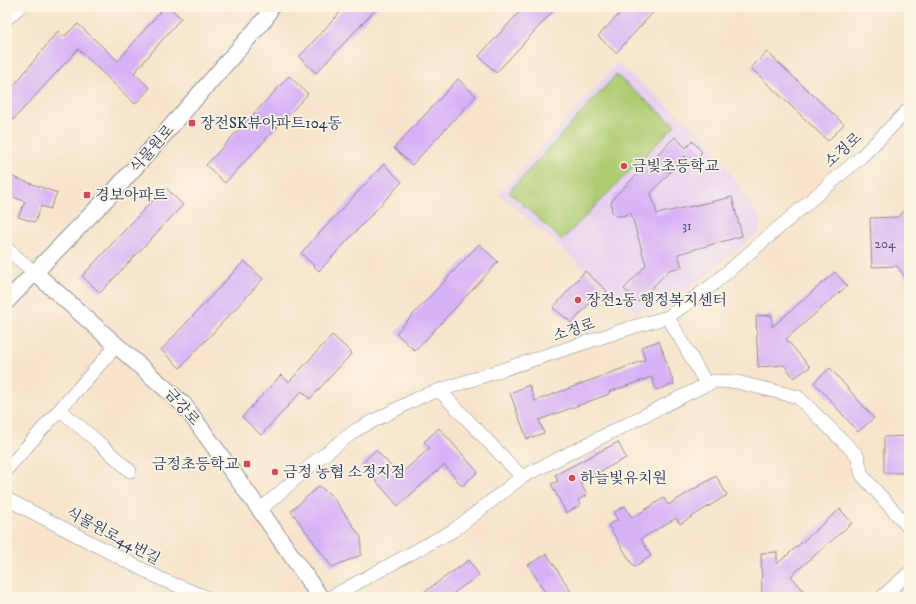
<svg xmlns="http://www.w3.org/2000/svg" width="916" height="604" font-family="'IM FELL DW Pica','Noto Serif KR',serif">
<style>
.built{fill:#e6d2f0}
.green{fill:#aecc72;stroke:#647e68}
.building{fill:#d8b2f6}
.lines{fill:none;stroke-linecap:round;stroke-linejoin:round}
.minor-casing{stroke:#898a94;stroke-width:14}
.major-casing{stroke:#898a94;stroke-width:18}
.minor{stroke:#fff;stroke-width:13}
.major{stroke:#fff;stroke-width:16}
.poi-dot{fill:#d1495b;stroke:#fcf5e5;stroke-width:1.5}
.labels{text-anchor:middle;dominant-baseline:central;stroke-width:3.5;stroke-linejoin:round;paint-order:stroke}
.number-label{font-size:13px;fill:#4a5084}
.poi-label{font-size:15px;fill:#1b2f5e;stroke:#fcf5e5;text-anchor:start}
.street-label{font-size:15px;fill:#1b2f5e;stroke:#fcf5e5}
</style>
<rect width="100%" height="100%" fill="#fcf5e5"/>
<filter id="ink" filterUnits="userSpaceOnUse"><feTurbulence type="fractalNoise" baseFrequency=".025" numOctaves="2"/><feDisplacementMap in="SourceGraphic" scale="8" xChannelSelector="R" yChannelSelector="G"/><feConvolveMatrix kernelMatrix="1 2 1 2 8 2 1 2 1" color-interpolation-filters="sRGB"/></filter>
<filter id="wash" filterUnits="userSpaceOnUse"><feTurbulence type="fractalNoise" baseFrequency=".012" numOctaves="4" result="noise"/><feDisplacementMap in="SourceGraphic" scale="16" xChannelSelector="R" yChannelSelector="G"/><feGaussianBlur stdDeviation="0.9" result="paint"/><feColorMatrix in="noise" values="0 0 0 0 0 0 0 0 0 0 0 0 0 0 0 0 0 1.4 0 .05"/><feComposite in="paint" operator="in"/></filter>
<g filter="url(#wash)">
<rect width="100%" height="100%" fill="#f7e4cb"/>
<!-- built -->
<path class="built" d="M617,63L707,139L761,219L759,232L685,292L669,302L635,312L499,194Z"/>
<!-- green -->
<path class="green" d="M616,75L675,125L562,240L509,192Z"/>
<g id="blocks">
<!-- building -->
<path class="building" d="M164,7H169L181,18L134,73L150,88L135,104L78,49L13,120L7,115V94L58,31L63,37L78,24L118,61Z
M345,7H378L316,73L299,57Z
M524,7H557L496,73L479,56Z
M626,7H658L616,53L598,36Z
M767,52L844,124L828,141L751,68Z
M289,76L308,94L225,183L206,165Z
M458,79L476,96L412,165L394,148Z
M675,137L686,148L692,141L702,152L692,163L685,156L651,193L657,214L732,197L742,236L678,254L682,267L669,270L638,302L624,289L646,265L631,213L622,216H617L612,212L611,203L614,197Z
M384,164L402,182L319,271L301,253Z
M10,176L57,193L50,209L41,206L35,222L18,217L25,202L7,194V184Z
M165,187L183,205L100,293L82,276Z
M909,206V282L897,266L872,267L870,218L898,217Z
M479,244L498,262L415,351L396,333Z
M244,261L263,279L180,368L161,350Z
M585,271L607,291L602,297L590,303L572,323L553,308Z
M835,272L847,286L786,339L810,367L794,378L784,365L758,367L756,316L772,315V327Z
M332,335L352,353L310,399L302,391L261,435L242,417L281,375L289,382Z
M659,341L674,384L656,390L652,377L609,392V394L539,420L544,433L527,439L510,393L529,385L535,401L645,360L641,347Z
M830,368L874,418L858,432L814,382Z
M439,428L478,472L462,486L444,465L398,506L361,464L376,450L399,475L430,448L424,442Z
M909,436V473H884V437Z
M618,442L626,458L580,482L587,495L578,500L581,505L566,513L551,484L558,481L555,475Z
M716,476L727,495L680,524L676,518L641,539L651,556L634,567L608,525L618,520L613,513L625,506L632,518L664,498L668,505Z
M319,486L332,496L361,537V555L332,567L291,511Z
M840,509L852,523L791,576L809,597H762L761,553L777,552V564Z
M547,554L572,593L565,597H548L528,565Z
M469,560L479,575L448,597H417Z"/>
</g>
</g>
<g filter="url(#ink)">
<use href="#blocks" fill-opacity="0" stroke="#898a94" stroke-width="1"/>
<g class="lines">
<!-- minor casing -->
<g class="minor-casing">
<path id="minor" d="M7,19L19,7
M7,249L34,272
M668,317L707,385
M440,391L522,477
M60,410L98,442L130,471
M7,469L117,345
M7,499L163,580L206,597
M260,510L317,460L356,430L422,396L633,327L668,317L711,286L861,157L909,109
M331,597L454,530L522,477L699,388L715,381L737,382L798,397L857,455L862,475L909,528
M882,597L909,573"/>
</g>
<!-- major casing -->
<g class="major-casing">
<path id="major" d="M34,272L184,405L260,510L320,597
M7,301L116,189L265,19L271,7"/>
</g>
<!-- minor -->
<use href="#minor" class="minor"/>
<!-- major -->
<use href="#major" class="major"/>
</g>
</g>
<!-- markers -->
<g class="poi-dot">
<rect x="188" y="119" width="8" height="8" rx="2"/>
<circle cx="624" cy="166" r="4"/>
<rect x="83" y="191" width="8" height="8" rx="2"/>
<circle cx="578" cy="300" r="4"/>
<rect x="243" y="460" width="8" height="8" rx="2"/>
<circle cx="275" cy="472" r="4"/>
<circle cx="572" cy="478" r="4"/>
</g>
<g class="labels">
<!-- number labels -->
<g class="number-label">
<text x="687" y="226">31</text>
<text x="885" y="244">204</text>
</g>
<!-- poi labels -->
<g class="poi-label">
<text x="200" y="123">장전SK뷰아파트104동</text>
<text x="632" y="166">금빛초등학교</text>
<text x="95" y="195">경보아파트</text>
<text x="586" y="300">장전2동 행정복지센터</text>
<text x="239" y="464" text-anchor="end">금정초등학교</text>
<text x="283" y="472">금정 농협 소정지점</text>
<text x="580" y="478">하늘빛유치원</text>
</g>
<!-- street labels -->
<g class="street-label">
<text transform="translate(152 149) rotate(-49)">식물원로</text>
<text transform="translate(843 150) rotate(-42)">소정로</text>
<text transform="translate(574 330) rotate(-18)">소정로</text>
<text transform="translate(182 407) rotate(48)">금강로</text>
<text transform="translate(113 536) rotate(28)">식물원로44번길</text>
</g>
</g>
<!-- margin -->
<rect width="916" height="604" fill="none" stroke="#fcf5e5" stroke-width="24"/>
</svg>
